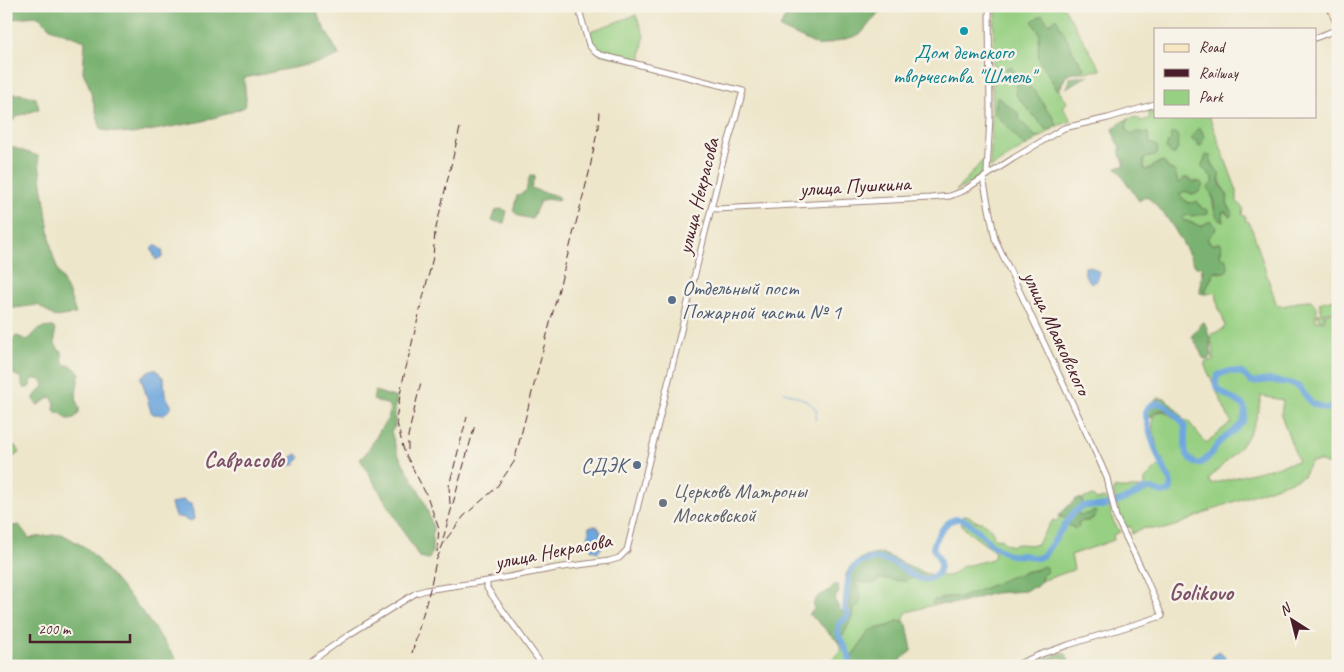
<svg xmlns="http://www.w3.org/2000/svg" width="1344" height="672" font-family="Caveat,sans-serif">
<style>
.green{fill:#98d083;stroke:#717857;fill-rule:evenodd}
.forest{fill:#7ab271;stroke:#62684e}
.water{fill:#6ea7dd;stroke:#5c6384}
.lines{fill:none;stroke-linecap:round;stroke-linejoin:round}
.stream{stroke:#6ea7dd;stroke-width:1}
.river{stroke:#6ea7dd;stroke-width:6}
.tertiary-casing{stroke:#9c827a;stroke-width:7}
.secondary-casing{stroke:#9c827a;stroke-width:8}
.tertiary{stroke:#fff;stroke-width:5}
.secondary{stroke:#f7e8c3;stroke-width:5.5}
.rail{stroke:#4a1f2b;stroke-width:1;stroke-dasharray:8 4;stroke-linecap:butt}
.culture-dot{fill:#0f9aa8;stroke:#f7f3e8;stroke-width:2}
.service-dot{fill:#5c6f8a;stroke:#f7f3e8;stroke-width:2}
.worship-dot{fill:#6b7280;stroke:#f7f3e8;stroke-width:2}
.labels{text-anchor:middle;dominant-baseline:central;stroke-width:5;stroke-linejoin:round;paint-order:stroke}
.culture-label{font-size:21px;fill:#0d838f;stroke:#f7f3e8}
.street-label{font-size:21px;fill:#4a1f2b;stroke:#f7f3e8}
.service-label{font-size:21px;fill:#4e5e75;stroke:#f7f3e8;text-anchor:start}
.worship-label{font-size:21px;fill:#5b616d;stroke:#f7f3e8;text-anchor:start}
.neighbourhood-label{font-size:22px;font-weight:bold;fill:#7e526a;stroke:#f7f3e8}
.quarter-label{font-size:24px;font-weight:bold;fill:#7e526a;stroke:#f7f3e8}
</style>
<rect width="100%" height="100%" fill="#f7f3e8"/>
<filter id="ink" filterUnits="userSpaceOnUse"><feTurbulence type="fractalNoise" baseFrequency=".02" numOctaves="2"/><feDisplacementMap in="SourceGraphic" scale="10" xChannelSelector="R" yChannelSelector="G"/><feConvolveMatrix kernelMatrix="1 2 1 2 8 2 1 2 1" color-interpolation-filters="sRGB"/></filter>
<filter id="wash" filterUnits="userSpaceOnUse"><feTurbulence type="fractalNoise" baseFrequency=".0096" numOctaves="4" result="noise"/><feDisplacementMap in="SourceGraphic" scale="20" xChannelSelector="R" yChannelSelector="G"/><feGaussianBlur stdDeviation="1.12" result="paint"/><feColorMatrix in="noise" values="0 0 0 0 0 0 0 0 0 0 0 0 0 0 0 0 0 1.4 0 .05"/><feComposite in="paint" operator="in"/></filter>
<g filter="url(#wash)">
<rect width="100%" height="100%" fill="#ede6ca"/>
<!-- green -->
<path class="green" d="M996,6H1063L1101,70L1067,74L1059,91L1067,102L1063,108L1072,121L1057,126L990,168L994,21L996,18Z
M636,15L644,36L640,63L601,54L591,44L588,32Z
M1155,108V116H1209L1237,191V202L1243,208L1242,215L1246,217L1245,220L1249,222L1254,235L1276,303L1279,306C1286,306 1291,304 1297,302C1302,300 1307,300 1311,300C1323,314 1313,310 1316,321H1324L1325,319L1319,320L1317,314L1322,313L1319,303L1338,298V309L1323,313L1325,318V314L1338,311V465L1326,464L1319,461L1311,462L1303,476L1297,479L1216,508L1178,525L1164,529L1149,528L1141,529L1131,534L1132,530L1131,527H1123L1121,524V520L1113,491L1115,488H1142L1145,487V479L1157,467L1161,466L1163,459L1160,456C1158,447 1147,419 1156,413C1157,412 1163,411 1164,411L1173,417L1188,421L1206,443L1231,422L1205,366V362L1213,360L1214,352L1211,341L1212,334L1222,330L1225,326L1222,315L1219,311L1216,292L1207,294H1204L1214,272L1221,273L1225,259L1221,257L1220,254L1222,250L1208,241L1207,238L1216,230L1207,223L1201,226L1183,220L1182,217L1185,215L1193,216L1201,208L1200,205L1187,203L1185,200L1179,195L1185,191L1192,194L1198,181L1194,182L1191,179L1184,178L1181,182L1178,183L1176,176L1173,170L1169,169L1165,163L1159,162L1147,170L1144,169V158L1155,156L1158,153L1157,146L1150,143L1144,133C1139,132 1135,134 1130,134L1126,127L1128,119L1135,117L1142,121L1150,118L1148,111ZM1211,160C1212,165 1216,167 1217,172C1222,183 1220,185 1228,196L1227,203L1231,210L1228,216L1226,212H1222V215L1224,220C1221,217 1216,214 1215,211C1211,205 1215,199 1209,190L1213,182V178L1210,176L1202,165L1204,161ZM1261,396L1283,400L1281,415L1298,461L1211,484L1209,479C1223,464 1241,449 1251,431C1257,420 1259,407 1261,396Z
M983,160L985,162C983,178 969,184 956,191Z
M14,445L20,452L12,458L10,454H6V448L12,447Z
M1093,496L1097,500L1104,498L1109,504L1113,521L1120,532L1113,535L1114,540L1071,555L1074,569L1073,570L1041,581L1042,575L1038,569C1012,573 989,589 964,597C959,598 953,597 948,597C943,598 938,599 933,601V605L907,612L904,617V621H897L889,626L870,630L852,656L850,666H816L829,662L840,651L841,649L838,642L845,631L859,592L854,583L857,580L868,582L881,579H893L897,580L909,578L927,579L938,576H949L956,572L964,565H969L992,559L994,557L995,552L966,530L961,523L962,520L965,515L969,516L975,521L982,522L991,529L995,538L1001,539L1005,543L1012,546L1017,544L1036,545L1053,520L1056,521L1059,518V516L1060,517L1067,518L1069,521L1068,523L1073,527L1079,522L1088,521L1095,517L1093,512C1088,515 1081,517 1077,512L1081,506L1082,500L1080,499Z"/>
<!-- forest -->
<path class="forest" d="M6,6H318V16L339,55L322,62L244,78L246,99L245,107L226,114L203,121L132,134L101,130L89,86L83,72L85,41L50,28L39,16L25,17L7,20L6,19Z
M790,6H813L830,14L834,6H884L860,35L819,46L780,28Z
M1042,15L1049,24L1056,18L1075,55L1085,69L1067,74L1057,90L1039,59L1038,50L1040,34L1032,21Z
M1011,67L1037,94L1047,110L1051,113L1057,126L1048,132L1016,95V85L1013,76L1008,73L1006,68Z
M1089,75L1066,88L1070,78Z
M6,94H23L36,98L39,109L18,116L12,122L6,124Z
M997,97L1018,113L1019,119L1036,137L1042,136L1025,147L995,113Z
M1128,119L1126,127L1130,134H1134L1137,132L1148,133L1150,143L1157,146L1158,153L1155,156L1144,158V169L1147,170L1162,161L1169,169L1173,170L1175,172L1178,183L1181,182L1184,178H1188L1194,182H1201L1203,185L1199,192L1196,194H1192L1185,191L1179,195L1185,200L1187,203L1198,202L1201,208L1208,210V214L1204,215L1201,214C1194,217 1188,214 1182,217L1183,220L1201,226L1210,221L1215,226L1216,230L1208,238V241L1213,245L1216,243H1220L1222,246L1220,254L1221,257L1227,261L1228,269L1225,272H1214L1204,294L1200,293L1202,267L1195,266C1182,242 1169,214 1146,196L1139,201L1116,167L1124,166V162L1120,155V147L1116,141L1113,129L1123,121Z
M1197,129H1201L1204,136L1201,146L1197,145L1198,141H1194L1191,139Z
M1172,133H1176C1180,141 1179,147 1175,154H1171L1169,151L1166,149L1168,142L1171,139L1170,135Z
M6,143L15,148L38,156L52,252L58,271L69,293L76,314L55,317L38,305L6,309Z
M1206,155L1210,156L1212,164L1219,173L1220,176C1216,187 1231,193 1227,203L1232,213L1230,217L1226,212H1222V215L1224,222C1213,220 1215,207 1213,198C1212,194 1209,191 1208,187L1213,182V178C1209,175 1208,171 1202,168V165Z
M530,175L535,176L531,188C539,192 550,193 559,197L558,201L546,199L540,201L532,219L519,216L513,211L517,196L526,191Z
M501,209L507,211L504,223L492,221L496,210Z
M1202,322H1204C1210,332 1210,345 1212,356L1208,360L1203,358L1198,347L1192,336V335L1199,328Z
M50,327H53L55,330V344L59,350L62,351V359L65,365L72,366L80,373C78,381 75,394 77,402C78,407 81,409 78,414C76,418 72,419 67,419L62,414L56,412L54,410L55,403L51,397L38,405C28,398 39,392 44,386C43,379 39,379 33,379L31,382V385L28,388H24L22,385V378C18,376 13,375 11,372C5,366 6,345 6,337L11,340L17,336L27,340C32,337 35,332 38,330C41,327 46,328 50,327Z
M375,391L397,398L395,412V427L391,431L397,452L423,498L433,527L432,553L429,559L419,557L360,459L363,457C369,448 375,440 380,430C386,419 391,421 389,405L373,400Z
M1159,398L1166,399L1183,417L1179,418C1167,413 1168,408 1155,412L1151,418L1147,417L1145,415C1146,405 1151,402 1159,398Z
M1076,499H1080L1083,501C1083,505 1078,508 1077,512L1078,514C1084,516 1089,513 1095,511L1097,514C1093,520 1086,521 1079,522L1078,523L1079,527L1076,529L1068,525L1069,521L1067,518L1060,517L1059,516L1060,514Z
M19,525L29,538L62,534L88,549L141,610L181,666H6V527Z
M881,553L927,574H931L930,577L927,579L909,578L906,581C896,582 887,577 877,580L875,583L871,584L868,582L864,583L857,581L854,583L860,588L859,592C863,599 860,606 853,609C853,621 844,633 838,642L815,619L809,614C818,609 811,607 815,600C818,595 824,594 828,591C831,589 832,587 834,585H838L839,592L834,599L841,611L847,614C850,608 849,602 849,595L845,589L846,582V574L850,567L862,558Z
M1043,566L1047,568V572L1042,575L1041,581L1036,587L1030,588L1025,591L994,593L961,603L933,605V601L948,597H962L990,586L1007,578L1024,573L1028,571L1036,570Z
M897,621H904L907,625L912,650L894,666H850L852,656L870,630L889,626Z
M1064,652L1067,656L1071,666H1058V665L1063,662L1062,657L1047,661L1040,666H1023Z"/>
<!-- water -->
<path class="water" d="M155,245L162,250L163,256L156,260L151,248Z
M1090,266L1099,272C1097,279 1100,280 1092,283C1085,279 1084,274 1085,267Z
M150,370H157L164,379L165,394L172,407L164,415L153,414L151,412L141,377Z
M297,454L300,457L295,464L286,467L284,462Z
M183,500L192,505L194,519L189,522L182,517H175L171,504Z
M591,526H597C603,533 606,546 598,552C595,551 592,551 590,548C588,544 588,530 589,527Z
M1219,651L1224,655L1229,666H1213C1210,659 1213,654 1219,651Z"/>
<g class="lines">
<!-- stream -->
<path class="stream" d="M784,392C796,396 810,400 817,411L815,420"/>
<!-- river -->
<path class="river" d="M832,666L836,664L838,666
M848,666L850,658L838,633L839,624L848,616V613L845,610C846,600 847,579 851,571C854,565 861,562 867,560C881,556 894,562 907,571C912,575 920,581 928,579C931,579 934,575 938,574C943,562 939,559 933,548C935,540 939,533 944,527C960,507 976,529 988,541C993,546 998,549 1004,552C1011,557 1015,555 1023,555C1028,556 1033,558 1038,558L1044,555L1073,513L1083,506H1105L1123,500L1146,489H1152L1162,493L1170,491C1173,482 1168,476 1164,469C1154,450 1149,432 1145,412C1149,404 1157,401 1164,405C1168,407 1170,411 1173,413C1177,417 1183,421 1185,428C1186,436 1183,446 1187,455C1188,458 1193,461 1195,463C1205,467 1215,447 1220,442C1226,434 1238,431 1243,421C1245,416 1245,411 1244,406C1237,400 1222,395 1217,387C1214,383 1216,379 1218,375L1229,371L1242,373L1250,381L1253,382L1269,380L1294,384L1300,388L1311,403L1326,409L1338,402"/>
</g>
</g>
<g filter="url(#ink)">
<g class="lines">
<!-- tertiary casing -->
<g class="tertiary-casing">
<path id="tertiary" d="M1315,38L1338,29
M988,174L987,172L990,117L989,6
M983,178L995,239L1100,462L1107,478L1116,517L1145,576L1162,616L1068,645L1039,655L1014,666
M712,208L717,209L930,198L950,196L963,191L1014,158L1064,128L1108,118L1155,104
M487,581V588L491,594L543,666
M304,666L350,634L416,593L426,590L487,581L556,568L609,561L619,558L627,550L722,164L743,91L601,55L595,52L589,45L578,6"/>
</g>
<!-- secondary casing -->
<g class="secondary-casing">
<path id="secondary" d="M1330,6L1338,27"/>
</g>
<!-- tertiary -->
<use href="#tertiary" class="tertiary"/>
<!-- secondary -->
<use href="#secondary" class="secondary"/>
<!-- rail -->
<path class="rail" d="M408,450V436L421,382
M450,504L449,486L467,417
M443,539L475,425
M437,552L439,529L427,496L404,451L396,419L402,384L433,257L435,232L460,128
M412,653L430,589L436,561L444,542L464,516L496,488L514,462L589,173L598,127L599,112"/>
</g>
</g>
<!-- markers -->
<circle class="culture-dot" cx="964" cy="31" r="5"/>
<g class="service-dot">
<circle cx="672" cy="300" r="5"/>
<circle cx="637" cy="465" r="5"/>
</g>
<circle class="worship-dot" cx="663" cy="503" r="5"/>
<g class="labels">
<!-- culture labels -->
<g class="culture-label">
<text x="964" y="52">Дом детского<tspan x="964" dy="24">творчества "Шмель"</tspan></text>
</g>
<!-- street labels -->
<g class="street-label">
<text transform="translate(855 186) rotate(-3)">улица Пушкина</text>
<text transform="translate(698 196) rotate(-76)">улица Некрасова</text>
<text transform="translate(1057 333) rotate(65)">улица Маяковского</text>
<text transform="translate(553 551) rotate(-11)">улица Некрасова</text>
</g>
<!-- service labels -->
<g class="service-label">
<text x="682" y="288">Отдельный пост<tspan x="682" dy="24">Пожарной части № 1</tspan></text>
<text x="627" y="465" text-anchor="end">СДЭК</text>
</g>
<!-- worship labels -->
<g class="worship-label">
<text x="673" y="491">Церковь Матроны<tspan x="673" dy="24">Московской</tspan></text>
</g>
<!-- neighbourhood labels -->
<g class="neighbourhood-label">
<text x="244" y="460">Саврасово</text>
</g>
<!-- quarter labels -->
<g class="quarter-label">
<text x="1201" y="592">Golikovo</text>
</g>
</g>
<!-- margin -->
<rect width="1344" height="672" fill="none" stroke="#f7f3e8" stroke-width="25"/>
<!-- legend -->
<rect x="1154" y="28" width="162" height="90" fill="#f7f3e8" stroke="#b29e9c"/>
<rect x="1164" y="44" width="25" height="8" fill="#f7e8c3" stroke="#b29e9c"/>
<text x="1199" y="52" font-size="15" fill="#4a1f2b">Road</text>
<rect x="1164" y="69" width="25" height="8" fill="#4a1f2b" stroke="#b29e9c"/>
<text x="1199" y="78" font-size="15" fill="#4a1f2b">Railway</text>
<rect x="1164" y="90" width="25" height="15" fill="#98d083" stroke="#b29e9c"/>
<text x="1199" y="102" font-size="15" fill="#4a1f2b">Park</text>
<!-- north arrow -->
<g transform="translate(1292 620) rotate(324)" stroke="#f7f3e8" stroke-width="4" paint-order="stroke">
<path d="M0-4L9 19L0 12L-9 19Z" fill="#4a1f2b"/>
<text y="-8" font-size="14" font-weight="bold" text-anchor="middle" fill="#4a1f2b">N</text>
</g>
<!-- scale -->
<path d="M30 634v8h100v-8" fill="none" stroke="#4a1f2b" stroke-width="2.5"/>
<text x="38" y="634" font-size="15" fill="#4a1f2b" stroke="#f7f3e8" stroke-width="4" paint-order="stroke">200 m</text>
</svg>
